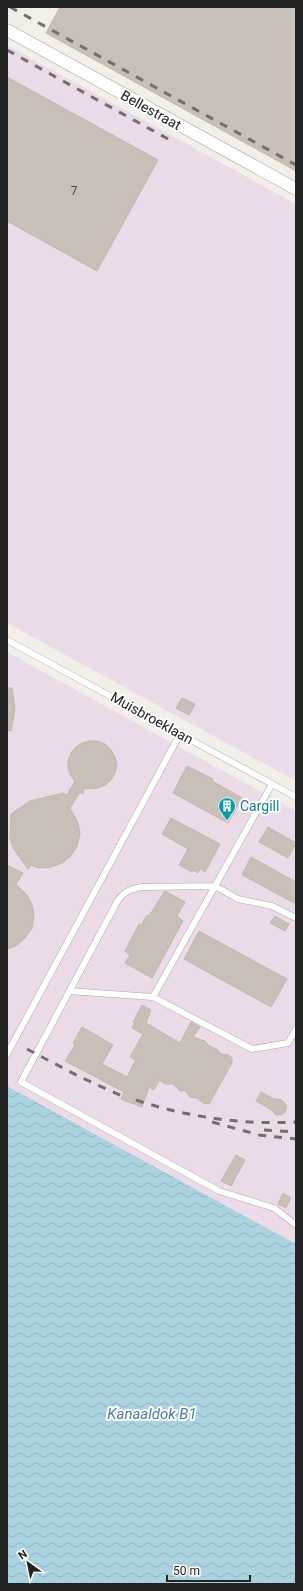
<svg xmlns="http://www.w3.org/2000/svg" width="303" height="1591" font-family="Roboto,sans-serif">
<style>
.industrial{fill:#ebdbe8}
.water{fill:url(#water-waves)}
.building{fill:#c7bfb8;stroke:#c4b6ab}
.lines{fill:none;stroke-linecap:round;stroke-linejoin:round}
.service-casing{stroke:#a9a9a9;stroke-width:7}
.minor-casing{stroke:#a9a9a9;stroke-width:13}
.service{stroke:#fff;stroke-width:6}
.minor{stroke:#fff;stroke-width:12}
.rail{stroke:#707070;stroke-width:3;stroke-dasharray:8 8;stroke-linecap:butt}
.labels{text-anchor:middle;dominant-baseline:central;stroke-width:4;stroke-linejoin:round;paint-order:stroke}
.number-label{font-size:12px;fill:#4b4948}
.street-label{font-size:14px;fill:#222;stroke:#fff}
.culture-label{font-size:14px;fill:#0d838f;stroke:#fff;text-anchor:start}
.water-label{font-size:15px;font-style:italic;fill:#4a7aab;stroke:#fff}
</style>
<defs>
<pattern id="water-waves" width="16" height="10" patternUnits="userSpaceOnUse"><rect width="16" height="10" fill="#aad3df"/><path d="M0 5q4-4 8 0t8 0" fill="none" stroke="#92b5bf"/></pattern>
</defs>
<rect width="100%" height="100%" fill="#f2efe9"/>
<!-- industrial -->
<path class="industrial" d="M7,45L296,204V781L7,623Z
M7,652L296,811V1244L7,1086Z"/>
<!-- water -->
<path class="water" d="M7,1086L296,1244V1584H7Z"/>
<!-- building -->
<path class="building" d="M60,7H296V171L46,33Z
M7,77L158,160L97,271L7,221Z
M7,688H12L15,709L11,731L7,730Z
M182,698L195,704L189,715L176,708Z
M90,741H98L105,744L111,750L115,757L117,765L115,773L111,780L105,785L97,788L84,789L83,794L80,792L70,808L78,823L80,834L77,846L71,856L62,863L51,867L39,868L31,865L28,869L13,848L10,838L11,814L30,801L63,793L67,795L75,781L71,776L68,768V761L71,753L76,747L82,743Z
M187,766L213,779L212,781L242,798L228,823L173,793Z
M171,818L220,844L205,872L200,869L198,873L193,870L192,872L179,865L188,849L162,834Z
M268,827L296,843L288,858L259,842Z
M251,857L296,882V904L242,875Z
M7,865L23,873L16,884L27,895L32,905L34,917L32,928L25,938L16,946L7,949Z
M165,891L185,902L177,916L183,921L152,978L125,963L130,955L125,951L139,924L141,925L147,915L149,916Z
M275,916L289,924L285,931L270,923Z
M199,931L287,979L271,1007L184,959Z
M142,1005L151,1010L146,1023L180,1043L191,1022L200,1027L193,1037L205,1041L209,1046L217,1049L221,1054L229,1055L232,1058V1063L209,1104L203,1103L197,1098L190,1097L186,1091H180L173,1084H166L159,1080L154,1090L149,1087L142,1107L121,1099L124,1092L65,1061L75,1045L73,1043L82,1027L113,1045L102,1064L127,1077L136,1060L130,1057L143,1034L132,1028L135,1023L133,1022Z
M261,1092L274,1099L282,1100L287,1106L285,1112L281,1115H276L270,1109L256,1101Z
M236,1155L245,1160L231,1186L221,1181Z
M283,1193L291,1198L286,1208L278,1204Z"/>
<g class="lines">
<!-- service casing -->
<g class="service-casing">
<path id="service" d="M7,640L296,797
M296,918L272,906L238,899L215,886L142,887C131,889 125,891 118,900L21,1082L219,1191L274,1208L296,1225
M69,991L153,997L252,1049L288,1043L296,1029
M153,997L272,784
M7,1054L180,734"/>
</g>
<!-- minor casing -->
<g class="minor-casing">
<path id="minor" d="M7,30L296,189"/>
</g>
<!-- service -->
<use href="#service" class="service"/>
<!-- minor -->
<use href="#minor" class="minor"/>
<!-- rail -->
<path class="rail" d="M10,7L296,165
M7,50L168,139
M27,1049L80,1077L122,1096
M136,1100C187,1117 242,1125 296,1122
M212,1122L259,1135L296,1139
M264,1130L296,1132"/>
</g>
<!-- icons -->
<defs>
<g id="building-pin" transform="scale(0.9)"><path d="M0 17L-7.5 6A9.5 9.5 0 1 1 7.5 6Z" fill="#0f9aa8" stroke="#fff"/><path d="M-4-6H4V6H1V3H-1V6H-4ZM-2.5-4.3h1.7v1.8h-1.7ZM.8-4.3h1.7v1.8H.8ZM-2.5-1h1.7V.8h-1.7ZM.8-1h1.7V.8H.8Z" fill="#fff"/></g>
</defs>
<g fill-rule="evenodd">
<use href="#building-pin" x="227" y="806"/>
</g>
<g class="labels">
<!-- number labels -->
<g class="number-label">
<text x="74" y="191">7</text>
</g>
<!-- street labels -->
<g class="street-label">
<text transform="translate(151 110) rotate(29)">Bellestraat</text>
<text transform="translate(152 718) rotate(29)">Muisbroeklaan</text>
</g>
<!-- culture labels -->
<g class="culture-label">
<text x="240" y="806">Cargill</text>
</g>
<!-- water labels -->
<g class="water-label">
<text x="152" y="1414">Kanaaldok B1</text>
</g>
</g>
<!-- border -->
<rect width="303" height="1591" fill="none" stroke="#222222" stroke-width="16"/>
<!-- north arrow -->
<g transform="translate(28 1563) rotate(327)" stroke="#ffffff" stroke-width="3" paint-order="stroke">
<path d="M0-3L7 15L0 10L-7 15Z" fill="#222222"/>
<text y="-6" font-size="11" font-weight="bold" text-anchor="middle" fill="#222222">N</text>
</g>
<!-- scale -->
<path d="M167 1575v6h83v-6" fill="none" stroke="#222222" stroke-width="2"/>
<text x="173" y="1575" font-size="12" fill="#222222" stroke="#ffffff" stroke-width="3" paint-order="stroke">50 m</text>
</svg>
